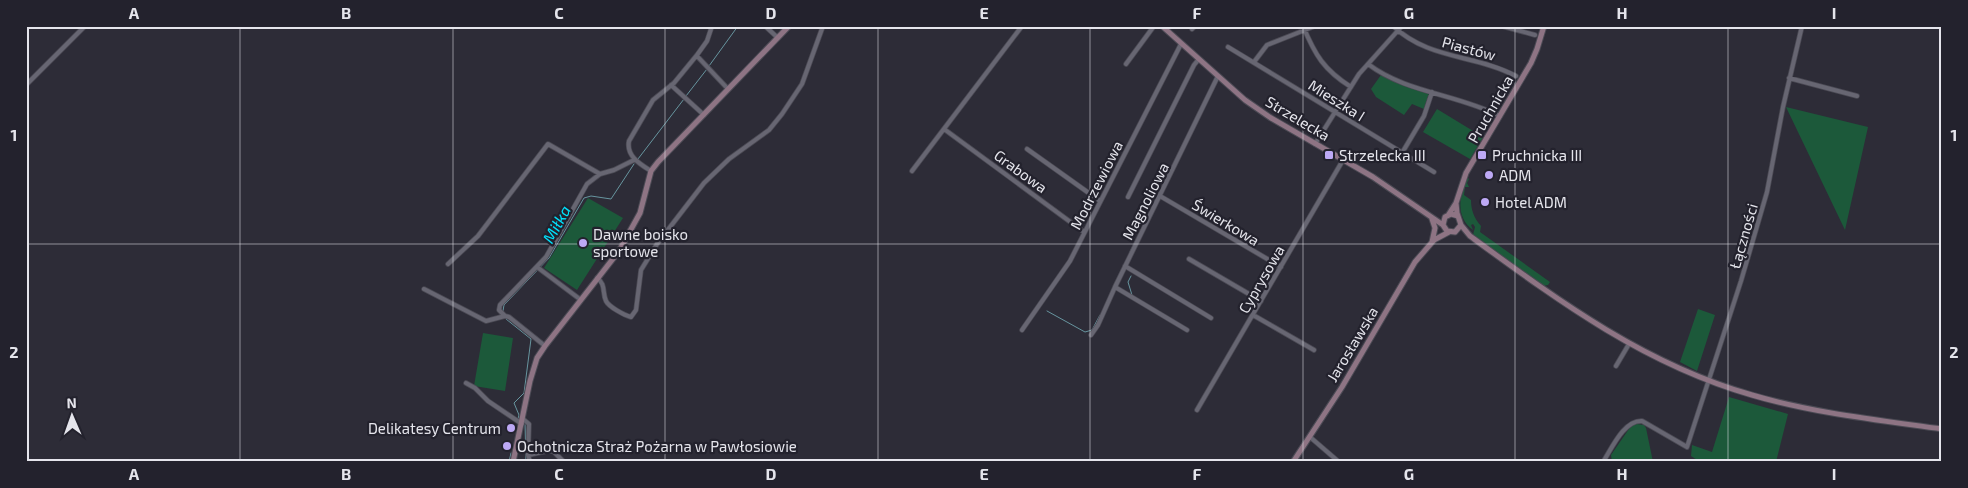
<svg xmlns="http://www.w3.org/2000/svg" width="1968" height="488" font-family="'Exo 2',sans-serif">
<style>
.green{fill:#1c593a}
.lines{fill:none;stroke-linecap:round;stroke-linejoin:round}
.stream{stroke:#67959f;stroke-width:1}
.street-casing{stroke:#4b4a54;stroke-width:5.5}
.secondary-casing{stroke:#4b4a54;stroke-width:7}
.street{stroke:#676672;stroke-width:4}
.secondary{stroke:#8e7484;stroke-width:5}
.grid{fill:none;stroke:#e5e5ec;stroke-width:1;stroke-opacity:0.55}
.poi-dot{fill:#bda9f5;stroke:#23222d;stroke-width:2}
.labels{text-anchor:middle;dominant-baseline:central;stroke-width:4.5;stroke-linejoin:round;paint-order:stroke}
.street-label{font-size:15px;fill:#e5e5ec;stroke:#23222d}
.poi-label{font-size:15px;fill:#e5e5ec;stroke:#23222d;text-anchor:start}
.water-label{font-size:16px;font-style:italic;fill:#00e2fc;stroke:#23222d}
.neatline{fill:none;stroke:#e5e5ec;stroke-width:2}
.grid-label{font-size:16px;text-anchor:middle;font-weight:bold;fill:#e5e5ec}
</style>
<rect width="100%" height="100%" fill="#2d2c37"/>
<!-- green -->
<path class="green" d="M1381,75L1429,93L1424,109L1412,104L1404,115L1376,97L1371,89Z
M1786,107L1868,127L1845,230Z
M1437,109L1483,137L1470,159L1423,132Z
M1468,178L1469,179L1467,183L1469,187H1465L1464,195L1471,200C1471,210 1474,218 1481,226L1480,232L1550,282L1548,285L1543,286L1475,237L1473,235L1475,227L1473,224L1471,225L1473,230C1455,217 1459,195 1468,178Z
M588,198L623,218L577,290L544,268Z
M1698,309L1715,315L1697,371L1680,362Z
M483,333L513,338L505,391L474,386Z
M1729,397L1788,414L1776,462H1700L1691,456L1692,445L1712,452Z
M1637,424L1644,425L1646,428L1653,462H1612L1611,455L1631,426Z"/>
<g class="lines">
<!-- stream -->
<path class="stream" d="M709,66L738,26
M686,96L707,69
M638,159L684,99
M1130,252L1139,234
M1131,276L1128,282L1132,295
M503,311L504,305L549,258L584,198L591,196L611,199L634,164
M1047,311L1085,332L1092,330L1100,315
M506,319L531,339L524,393L514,403L519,415L518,419
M525,423L526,462
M509,462L511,453"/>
<!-- street casing -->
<g class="street-casing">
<path id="street" d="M765,26L778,38
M1303,26C1315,55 1324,70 1351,87
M1393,26C1429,60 1474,54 1516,76
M1502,26L1535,35
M1192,29L1195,26
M1228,47L1434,172
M697,56L728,89
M1254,62L1267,45L1315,26
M1126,64L1154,26
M1368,64C1406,93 1457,94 1500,116
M1789,78L1857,96
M26,85L85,26
M671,85L704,115
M944,129L1084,232
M1315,144L1359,74L1402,26
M1027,149L1100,201
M1402,153L1424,116L1432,92
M651,171C640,164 626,156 629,141L653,100L674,83L697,55L707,41L712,26
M912,171L1022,26
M1160,196L1281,267
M1128,197L1194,65L1199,59
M1189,259L1261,301
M448,264L478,236L548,144L600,174L614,170L634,160
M1125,266L1211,318
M537,267L581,300
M597,278C606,284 602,292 606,301C609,307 624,315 631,317L636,310L641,270L657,244L704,183L729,159L769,130L782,114L802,84L823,26
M1115,287L1187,330
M424,289L486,321L505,316
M1253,315L1314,350
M1022,330L1070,261L1181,44
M1091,335L1098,325L1115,287L1218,76
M545,346L509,317L505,316L499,310L500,305L546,257L587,184L600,174
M1616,366L1629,344
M466,383L475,388L488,401L522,424
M1197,410L1343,160
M523,419L529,424L528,455L530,462
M1310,437L1339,462
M528,455L552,450L564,462
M1603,462C1612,448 1624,420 1642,421L1687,447L1741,281L1767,192L1783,107L1802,26"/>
</g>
<!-- secondary casing -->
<g class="secondary-casing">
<path id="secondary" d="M1162,26L1245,100L1271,118L1373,177L1443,225
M1456,203L1457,213L1461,225L1455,232L1447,231L1443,225L1445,217L1451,214L1458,216
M1449,214L1456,203L1466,173L1531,63L1537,49L1544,26
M1432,219L1435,228L1432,242
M1461,225L1470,236C1559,301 1644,364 1752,395C1813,413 1878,420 1942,429
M513,462L530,381L537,358L545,346L619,251L640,213L651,171L658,162L789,26
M1293,462L1342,387L1415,262L1434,240L1449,232"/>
</g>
<!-- street -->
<use href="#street" class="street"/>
<!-- secondary -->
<use href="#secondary" class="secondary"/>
</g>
<!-- grid -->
<path class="grid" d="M240,26V462M453,26V462M665,26V462M878,26V462M1090,26V462M1303,26V462M1515,26V462M1728,26V462M26,244H1942"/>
<!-- markers -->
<g class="poi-dot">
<rect x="1324" y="150" width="10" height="10" rx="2.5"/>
<rect x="1477" y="150" width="10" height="10" rx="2.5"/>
<circle cx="1489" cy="175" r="5"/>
<circle cx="1485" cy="202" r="5"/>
<circle cx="583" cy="243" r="5"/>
<circle cx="511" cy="428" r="5"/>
<circle cx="507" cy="446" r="5"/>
</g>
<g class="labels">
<!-- street labels -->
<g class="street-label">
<text transform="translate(1469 48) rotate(15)">Piastów</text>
<text transform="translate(1337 100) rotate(32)">Mieszka I</text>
<text transform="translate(1490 109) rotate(-60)">Pruchnicka</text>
<text transform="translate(1298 118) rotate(31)">Strzelecka</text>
<text transform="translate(1021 171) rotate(36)">Grabowa</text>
<text transform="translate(1096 185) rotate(-63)">Modrzewiowa</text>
<text transform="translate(1145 201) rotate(-63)">Magnoliowa</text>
<text transform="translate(1226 222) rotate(31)">Świerkowa</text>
<text transform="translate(1743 236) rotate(-74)">Łączności</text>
<text transform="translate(1261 279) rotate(-60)">Cyprysowa</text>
<text transform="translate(1352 344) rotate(-59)">Jarosławska</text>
</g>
<!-- poi labels -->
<g class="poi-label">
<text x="1339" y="155">Strzelecka III</text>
<text x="1492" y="155">Pruchnicka III</text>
<text x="1499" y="175">ADM</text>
<text x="1495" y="202">Hotel ADM</text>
<text x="593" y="234">Dawne boisko<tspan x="593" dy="17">sportowe</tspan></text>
<text x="501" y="428" text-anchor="end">Delikatesy Centrum</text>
<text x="517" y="446">Ochotnicza Straż Pożarna w Pawłosiowie</text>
</g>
<!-- water labels -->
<g class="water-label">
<text transform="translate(556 224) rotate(-61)">Miłka</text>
</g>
</g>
<!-- border -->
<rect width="1968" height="488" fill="none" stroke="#23222d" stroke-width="55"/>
<!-- north arrow -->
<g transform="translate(72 416) rotate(358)" stroke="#23222d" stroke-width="4" paint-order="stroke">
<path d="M0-4L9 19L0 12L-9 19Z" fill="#e5e5ec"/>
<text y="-8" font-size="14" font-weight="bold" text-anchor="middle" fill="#e5e5ec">N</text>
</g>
<rect x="28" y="28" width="1912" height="432" class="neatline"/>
<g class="grid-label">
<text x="134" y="19">A</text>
<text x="346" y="19">B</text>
<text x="559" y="19">C</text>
<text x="771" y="19">D</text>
<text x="984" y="19">E</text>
<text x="1197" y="19">F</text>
<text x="1409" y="19">G</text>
<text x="1622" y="19">H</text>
<text x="1834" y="19">I</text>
<text x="14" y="141">1</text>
<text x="1954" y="141">1</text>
<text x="14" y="358">2</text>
<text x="1954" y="358">2</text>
<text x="134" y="480">A</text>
<text x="346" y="480">B</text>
<text x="559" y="480">C</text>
<text x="771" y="480">D</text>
<text x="984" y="480">E</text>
<text x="1197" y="480">F</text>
<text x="1409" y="480">G</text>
<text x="1622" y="480">H</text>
<text x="1834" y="480">I</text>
</g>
</svg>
